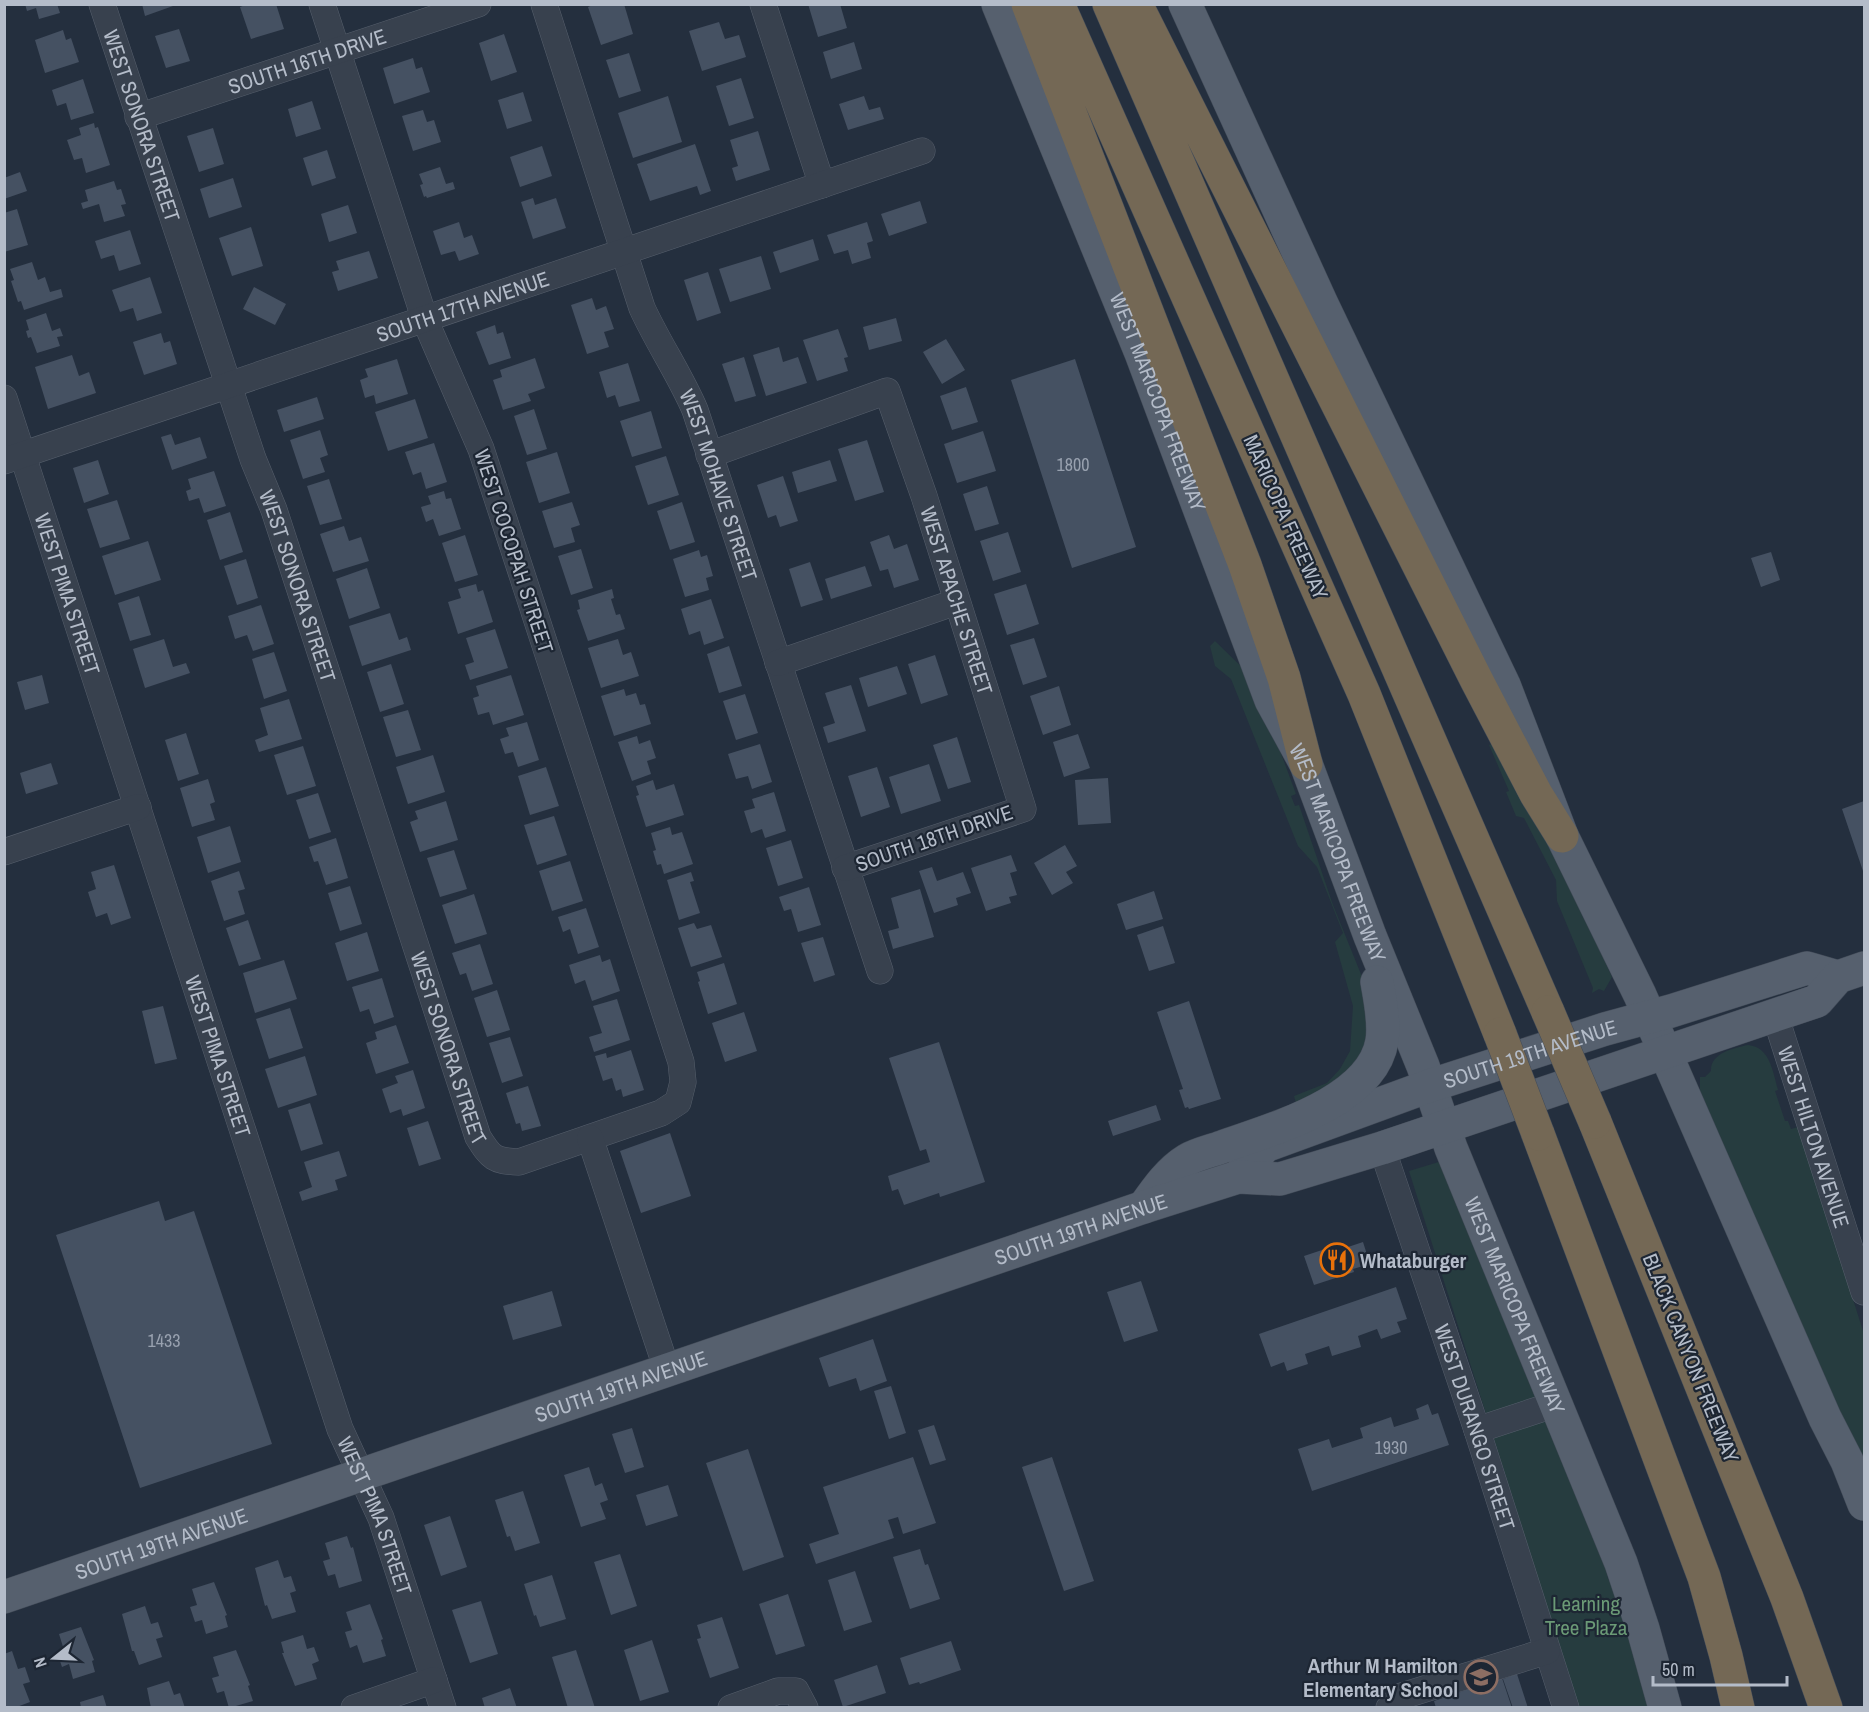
<svg xmlns="http://www.w3.org/2000/svg" width="1869" height="1712" font-family="'Archivo Narrow',sans-serif">
<style>
.green{fill:#263c3f}
.building{fill:#455162}
.lines{fill:none;stroke-linecap:round;stroke-linejoin:round}
.minor-casing{stroke:#565f6c;stroke-width:27}
.major-casing{stroke:#414a57;stroke-width:34}
.highway-casing{stroke:#434c59;stroke-width:34}
.minor{stroke:#38414e;stroke-width:26}
.major{stroke:#56606e;stroke-width:33}
.highway{stroke:#746855;stroke-width:33}
.highway-bridge-casing{stroke:#434c59;stroke-width:34;stroke-linecap:butt}
.highway-bridge{stroke:#746855;stroke-width:33}
.labels{text-anchor:middle;dominant-baseline:central;stroke-width:4.5;stroke-linejoin:round;paint-order:stroke}
.number-label{font-size:18px;fill:#98a1af}
.street-label{font-size:21px;fill:#b4bcc9;stroke:#1d2633}
.poi-label{font-size:21px;font-weight:bold;fill:#b4bcc9;stroke:#1d2633;text-anchor:start}
.park-label{font-size:21px;fill:#6b9a76;stroke:#1d2633}
</style>
<rect width="100%" height="100%" fill="#242f3e"/>
<!-- green -->
<path class="green" d="M1215,641L1253,678L1296,794L1291,796L1295,806L1299,805L1333,905L1369,994L1374,1027L1353,1072L1297,1107L1294,1096L1327,1083L1340,1069L1350,1051L1353,1006L1335,942L1343,933L1317,867L1298,846L1231,679L1215,666L1210,646Z
M1498,741L1562,864L1612,977L1604,991L1599,989L1592,993L1593,988L1557,901L1556,880L1524,818L1516,816L1506,792L1509,791L1489,745Z
M1748,1045C1770,1047 1773,1072 1778,1090L1775,1091L1785,1121H1788L1791,1129L1798,1127L1864,1334V1471L1700,1093V1077H1705L1711,1071C1710,1053 1734,1048 1748,1045Z
M1442,1161L1605,1565L1608,1579L1613,1586L1650,1707H1579L1409,1171Z"/>
<!-- building -->
<path class="building" d="M25,4H57L60,13L39,19L36,8L27,11Z
M142,4H173V6L145,16Z
M248,4H276L284,29L251,39L240,7Z
M595,4H624L633,34L601,45L588,7Z
M808,4H840L847,28L818,37Z
M719,22L725,39L739,35L746,57L702,71L689,31Z
M179,29L190,61L166,68L155,36Z
M63,30L66,40L71,38L79,62L45,73L35,40Z
M504,34L517,72L491,81L479,43Z
M854,42L862,69L831,79L823,52Z
M629,53L641,91L619,98L606,60Z
M413,58L416,69L422,67L430,92L394,104L383,68Z
M741,78L754,118L729,126L716,86Z
M83,79L94,113L71,120L66,103L57,106L52,90Z
M523,92L532,121L507,129L498,100Z
M668,96L682,142L633,158L618,113Z
M864,96L869,110L880,107L884,119L848,130L839,104Z
M312,101L321,129L296,137L288,109Z
M423,110L427,122L434,120L441,142L413,151L402,116Z
M94,123L95,128L98,127L110,165L86,173L82,158L74,160L67,140L81,135L79,128Z
M213,128L224,164L199,172L187,136Z
M758,131L770,170L736,181L732,168L738,166L730,140Z
M695,144L711,191L700,195L697,186L650,201L637,164Z
M542,146L552,176L520,187L510,157Z
M327,150L336,178L312,186L303,158Z
M440,167L446,184L453,182L455,189L427,198L426,196L424,197L420,185L423,184L419,174Z
M20,172L27,191L4,199V178Z
M233,178L242,207L209,218L200,189Z
M114,181L117,190L121,189L126,204L121,205L125,216L104,222L99,204L83,209L81,203L88,201L85,190Z
M533,198L535,205L556,198L566,228L533,239L521,202Z
M920,201L927,223L889,236L881,214Z
M348,205L357,233L329,242L321,214Z
M17,209L28,245L4,252V213Z
M459,222L464,238L472,235L479,254L459,261L455,251L441,255L433,231Z
M867,222L873,241L867,243L871,258L852,264L848,250L834,254L827,235Z
M251,227L263,266L232,276L219,238Z
M130,230L141,264L119,271L114,255L101,259L95,241Z
M813,239L819,260L780,273L773,252Z
M369,251L378,278L338,291L332,272L339,270L336,261Z
M761,256L771,289L730,302L719,269Z
M32,262L38,280L45,277L50,292L61,289L63,297L24,310L21,301L18,302L11,281L14,280L10,269Z
M708,272L721,313L697,321L684,280Z
M150,277L162,313L137,321L133,308L120,312L112,290Z
M254,287L286,304L275,325L243,309Z
M592,298L596,310L606,306L614,329L604,332L609,347L587,354L571,305Z
M46,313L52,331L60,328L63,336L57,337L60,346L37,353L31,337L28,338L26,331L29,330L26,320Z
M896,318L902,341L869,350L863,327Z
M495,325L497,334L503,332L511,358L489,365L476,332Z
M838,329L848,357L844,358L848,371L817,381L803,340Z
M161,333L164,343L170,341L177,364L144,375L133,342Z
M946,339L965,370L942,384L923,352Z
M779,347L783,362L798,357L807,383L766,396L753,355Z
M72,355L79,376L89,372L96,393L48,409L35,367Z
M744,357L756,396L735,402L722,364Z
M535,358L545,388L528,394L531,401L503,410L493,380L502,377L500,370Z
M397,359L408,394L376,404L374,395L365,398L360,380L368,377L365,369Z
M1075,359L1136,547L1072,568L1011,380Z
M628,363L640,401L619,407L615,395L607,398L599,372Z
M966,387L978,422L952,430L940,396Z
M317,397L324,419L284,432L277,410Z
M415,399L428,438L388,451L375,412Z
M534,409L547,449L527,455L514,416Z
M651,411L662,448L632,457L620,421Z
M320,430L328,455L320,458L325,472L303,479L290,440Z
M983,431L996,471L957,483L944,444Z
M171,434L175,445L200,437L207,458L172,470L161,437Z
M867,440L884,492L855,501L838,449Z
M434,443L447,482L426,489L421,472L413,475L405,452Z
M557,452L570,493L539,503L526,462Z
M666,456L679,495L648,505L635,466Z
M98,460L109,494L84,503L73,468Z
M830,460L837,481L798,493L792,472Z
M214,471L226,506L204,513L199,498L189,501L186,491L191,489L188,479Z
M783,476L798,521L780,527L776,515L768,518L757,485Z
M329,479L342,519L320,525L307,486Z
M987,486L999,524L975,531L963,494Z
M444,491L446,499L451,498L461,529L439,536L433,519L426,522L421,507L431,504L428,496Z
M117,500L130,539L100,548L87,509Z
M572,502L580,525L571,528L575,542L554,548L542,511Z
M682,502L695,542L670,550L657,511Z
M230,512L243,552L220,560L207,520Z
M344,526L349,541L361,537L369,561L333,572L320,534Z
M1008,532L1021,572L993,581L980,541Z
M465,535L478,575L455,582L442,543Z
M889,535L894,549L907,544L919,580L894,588L888,569L880,571L870,542Z
M148,541L161,580L115,595L102,556Z
M581,549L593,588L571,595L558,556Z
M699,550L701,557L707,555L713,576L706,578L709,590L685,597L673,559Z
M1771,552L1780,580L1761,587L1751,558Z
M246,559L258,598L237,605L224,566Z
M810,562L823,600L801,607L789,569Z
M865,566L872,586L831,599L825,579Z
M367,568L380,608L349,619L336,579Z
M476,584L478,592L483,590L493,622L458,634L448,602L461,598L458,589Z
M1026,584L1039,624L1007,635L994,594Z
M612,589L614,598L611,599L616,615L620,614L625,629L588,641L577,610L580,609L578,600Z
M139,596L151,635L130,641L118,603Z
M711,599L724,638L704,645L700,631L689,635L681,609Z
M261,605L274,644L253,651L247,635L235,639L228,616Z
M390,613L399,640L407,637L411,650L362,666L349,626Z
M495,629L508,668L470,680L465,665L474,662L466,638Z
M1034,638L1047,677L1023,685L1010,645Z
M164,639L173,667L186,663L190,673L145,688L133,649Z
M618,639L623,655L631,652L639,676L601,688L588,648Z
M729,646L742,686L719,693L707,654Z
M274,652L287,691L264,699L252,659Z
M935,655L948,695L921,704L908,664Z
M391,664L404,704L380,712L367,672Z
M897,666L907,694L868,707L859,678Z
M42,675L49,703L25,710L17,682Z
M511,675L524,715L493,725L489,712L478,715L473,698L479,696L476,686Z
M851,685L866,731L828,743L823,727L835,723L825,693Z
M1059,686L1071,725L1043,735L1030,696Z
M624,689L626,696L636,693L640,705L645,704L651,724L614,736L601,696Z
M745,694L758,733L736,740L723,701Z
M289,699L302,739L259,752L255,740L268,735L260,708Z
M408,710L421,750L396,757L383,717Z
M527,722L539,760L518,767L513,752L505,754L500,739L509,736L506,728Z
M186,733L199,774L178,781L165,740Z
M1078,734L1090,768L1064,777L1053,742Z
M637,736L639,744L650,740L656,758L647,761L651,774L632,781L618,742Z
M957,737L971,782L948,789L933,745Z
M760,744L772,782L752,789L748,776L736,779L728,754Z
M303,746L316,786L287,795L274,755Z
M433,755L445,792L408,804L396,767Z
M51,763L58,784L26,794L20,773Z
M929,764L941,801L901,814L889,777Z
M546,767L559,806L530,815L518,776Z
M877,767L890,807L861,817L848,776Z
M1108,778L1111,823L1078,825L1075,780Z
M208,779L215,802L210,804L215,820L192,827L180,788Z
M653,780L656,790L674,784L684,815L646,827L636,796L639,795L636,786Z
M774,792L786,831L765,838L762,829L751,833L744,811L755,808L752,799Z
M318,793L331,832L309,839L296,800Z
M446,801L458,840L420,852L410,822L418,819L415,811Z
M1864,801V874L1842,809Z
M554,816L567,855L537,865L524,825Z
M230,826L241,862L208,873L197,837Z
M670,827L672,835L682,832L693,864L664,874L661,864L657,865L653,851L656,850L651,833Z
M336,838L348,878L326,885L318,861L314,862L309,847Z
M791,840L803,878L778,886L766,848Z
M1065,845L1077,866L1066,872L1073,883L1052,895L1034,863Z
M454,850L467,889L440,897L427,858Z
M1011,855L1017,871L1010,873L1017,895L1009,897L1011,903L986,911L971,868Z
M570,861L583,901L552,911L539,871Z
M114,865L131,918L111,925L107,913L96,917L88,892L96,889L91,872Z
M932,867L937,881L963,872L971,893L956,898L958,905L934,913L919,871Z
M239,871L245,889L238,891L245,914L224,921L211,881Z
M691,872L694,881L690,882L700,913L679,920L667,880Z
M350,886L362,924L340,931L328,893Z
M809,887L821,925L798,932L791,909L784,911L779,897Z
M920,889L934,937L893,949L888,931L899,928L891,898Z
M1154,891L1163,919L1126,930L1117,904Z
M474,894L487,934L455,944L442,905Z
M586,908L599,947L578,954L570,929L563,932L558,917Z
M248,920L261,959L239,966L226,928Z
M694,923L697,929L711,925L722,957L691,967L678,928Z
M1163,926L1175,963L1149,971L1137,935Z
M367,932L379,971L347,981L335,943Z
M823,937L835,975L814,982L801,943Z
M480,944L493,984L472,991L466,973L460,975L452,953Z
M600,955L602,962L610,959L620,991L592,1001L585,980L575,984L569,965Z
M284,960L297,999L255,1013L243,973Z
M724,963L737,1004L708,1014L698,982L700,981L697,972Z
M382,978L394,1017L374,1024L369,1009L360,1012L352,987Z
M497,990L510,1030L487,1037L474,998Z
M617,999L630,1040L594,1052L589,1037L602,1033L593,1006Z
M1189,1001L1221,1099L1189,1109L1188,1107L1185,1108L1179,1090L1183,1089L1157,1012Z
M163,1006L177,1059L155,1064L142,1011Z
M290,1008L303,1048L269,1059L256,1019Z
M744,1012L757,1051L725,1062L712,1023Z
M396,1025L409,1063L376,1074L366,1043L377,1039L375,1032Z
M510,1037L523,1076L502,1083L489,1043Z
M939,1042L985,1182L940,1197L939,1193L904,1205L898,1189L892,1191L888,1176L930,1162L926,1149L920,1151L889,1058Z
M631,1050L644,1090L623,1097L621,1089L616,1091L612,1078L603,1081L595,1056L606,1053L607,1058Z
M305,1056L317,1095L278,1108L265,1069Z
M413,1070L425,1108L403,1116L401,1109L390,1113L382,1089L398,1083L395,1076Z
M528,1086L541,1126L522,1131L520,1123L516,1124L506,1093Z
M310,1103L323,1144L301,1151L288,1110Z
M1156,1105L1161,1120L1113,1136L1108,1121Z
M428,1121L441,1159L419,1166L407,1128Z
M670,1133L691,1196L641,1213L620,1151Z
M339,1151L347,1176L335,1180L338,1190L302,1201L299,1192L312,1187L304,1162Z
M159,1201L165,1221L194,1211L272,1444L140,1488L56,1235Z
M1363,1242L1370,1264L1353,1269L1354,1272L1314,1285L1304,1256L1343,1243L1345,1248Z
M1141,1281L1158,1331L1124,1342L1107,1292Z
M1396,1287L1407,1319L1397,1322L1401,1332L1381,1339L1377,1329L1358,1336L1361,1347L1332,1356L1329,1346L1305,1354L1308,1364L1287,1371L1284,1362L1271,1367L1259,1334Z
M552,1291L562,1326L513,1340L503,1306Z
M873,1339L887,1381L860,1391L856,1378L829,1387L819,1358Z
M891,1386L906,1433L889,1439L874,1391Z
M1428,1404L1432,1415L1438,1413L1449,1445L1312,1491L1298,1449L1329,1439L1332,1448L1363,1438L1360,1428L1391,1417L1394,1427L1419,1419L1416,1409Z
M934,1425L946,1460L930,1465L918,1430Z
M632,1428L644,1467L625,1473L612,1434Z
M748,1449L784,1557L743,1571L706,1463Z
M913,1457L936,1523L903,1534L898,1517L888,1520L894,1538L816,1564L809,1544L839,1534L823,1487Z
M1052,1457L1094,1581L1064,1591L1022,1467Z
M589,1467L595,1486L602,1483L608,1500L600,1503L606,1519L581,1527L564,1475Z
M668,1485L678,1516L646,1526L636,1495Z
M523,1491L540,1543L515,1551L510,1536L507,1537L495,1500Z
M450,1516L467,1567L441,1576L424,1525Z
M347,1536L351,1548L353,1547L362,1581L339,1588L335,1574L328,1576L323,1561L330,1559L325,1543Z
M920,1549L925,1565L928,1564L940,1599L910,1609L893,1557Z
M620,1554L637,1606L611,1615L594,1562Z
M278,1560L284,1578L291,1576L296,1591L290,1593L296,1612L272,1619L267,1605L265,1606L255,1568Z
M855,1571L872,1622L844,1631L828,1580Z
M552,1575L566,1619L540,1627L536,1615L534,1616L524,1584Z
M214,1582L227,1615L225,1616L228,1627L206,1634L202,1620L195,1622L190,1607L197,1605L192,1589Z
M788,1594L805,1646L776,1655L759,1604Z
M481,1601L498,1654L470,1663L452,1610Z
M370,1604L383,1639L381,1640L386,1656L363,1663L357,1645L350,1648L345,1632L352,1630L346,1612Z
M145,1606L151,1624L158,1622L163,1637L156,1639L162,1657L139,1665L134,1651H132L122,1614Z
M722,1617L739,1668L710,1678L697,1639L701,1638L697,1625Z
M81,1627L94,1660L92,1661L95,1672L73,1679L69,1664L62,1667L57,1652L64,1650L59,1634Z
M303,1635L307,1649L314,1647L319,1661L312,1664L317,1679L295,1686L282,1653H284L281,1642Z
M652,1640L669,1692L640,1701L624,1650Z
M951,1641L961,1670L920,1684L919,1682L909,1685L900,1658Z
M236,1650L250,1685L248,1686L253,1701L229,1708L224,1691L217,1693L212,1678L219,1676L213,1657Z
M576,1650L595,1708H568L552,1657Z
M12,1651L18,1669L25,1667L30,1682L23,1684L30,1702L14,1708H5L4,1654Z
M877,1665L886,1693L843,1707L834,1680Z
M1517,1674L1528,1708H1513L1503,1679Z
M1502,1678L1512,1708H1436L1434,1701Z
M169,1681L174,1695L180,1693L185,1708H151L147,1688Z
M510,1688L517,1708H485L482,1698Z
M103,1695L107,1708H81L80,1702Z"/>
<g class="lines">
<!-- minor casing -->
<g class="minor-casing">
<g id="minor">
<path id="s1" d="M102,4L253,459L274,510L478,1137C491,1158 494,1161 519,1162L661,1113L678,1102L683,1082L681,1062L481,449L425,320L322,4"/>
<path id="s2" d="M544,4L642,308C658,343 680,375 695,410L880,971"/>
<path d="M763,4L822,185"/>
<path id="s3" d="M138,117L478,4"/>
<path id="s4" d="M4,398L340,1429L381,1518L443,1708"/>
<path id="s5" d="M709,455L887,391L924,496L1023,809L845,868"/>
<path id="s6" d="M4,461L922,151"/>
<path d="M778,663L956,602"/>
<path d="M4,852L138,807"/>
<path id="s7" d="M1775,1015L1864,1292"/>
<path d="M590,1138L667,1370"/>
<path id="s8" d="M1382,1148L1477,1430L1566,1708"/>
<path d="M1477,1430L1556,1404"/>
<path d="M354,1708L434,1680"/>
<path d="M731,1708L778,1691H796L805,1708"/>
<path d="M1389,1708L1402,1696L1547,1651"/>
</g>
</g>
<!-- major casing -->
<g class="major-casing">
<g id="major">
<path id="s9" d="M998,4L1141,353L1271,700L1306,764L1370,936L1423,1066L1451,1148L1621,1563L1643,1629L1665,1708"/>
<path d="M1185,4L1321,302L1504,685L1562,836L1640,995L1825,1418L1847,1461L1864,1504"/>
<path id="s10" d="M1238,1177L1265,1146L1429,1086L1605,1029L1671,1011L1807,968L1838,977"/>
<path d="M1144,1207C1156,1190 1169,1171 1187,1160C1197,1154 1211,1151 1222,1147C1272,1129 1372,1102 1382,1041C1385,1022 1380,1000 1377,982"/>
<path id="s11" d="M4,1597L1144,1207L1238,1177L1280,1179L1382,1148L1817,1001L1838,977L1864,968"/>
</g>
</g>
<!-- highway casing -->
<g class="highway-casing">
<path id="highway" d="M1028,4L1245,565L1284,678L1306,764
M1058,4L1364,694L1500,1034
M1109,4L1548,1012
M1136,4L1477,681L1536,794L1562,836
M1595,1122L1787,1598L1826,1708
M1538,1134L1704,1577L1726,1656L1738,1708"/>
</g>
<!-- minor -->
<use href="#minor" class="minor"/>
<!-- major -->
<use href="#major" class="major"/>
<!-- highway -->
<use href="#highway" class="highway"/>
<!-- highway-bridge casing -->
<g class="highway-bridge-casing">
<path id="highway-bridge" d="M1548,1012L1595,1122
M1500,1034L1538,1134"/>
</g>
<!-- highway-bridge -->
<use href="#highway-bridge" class="highway-bridge"/>
</g>
<!-- icons -->
<defs>
<g id="restaurant-ring" transform="scale(1.725)"><circle r="9.5" fill="#1d2633" stroke="#e8710a" stroke-width="1.5"/><path d="M-5-6h1v4h1v-4h1v4h1v-4h1v5L-1.5 .5V6h-2V.5L-5-1ZM5-6V6H3V1.5H1.5Q1.5-4 5-6Z" fill="#e8710a"/></g>
<g id="school-ring" transform="scale(1.725)"><circle r="9.5" fill="#1d2633" stroke="#8d6e63" stroke-width="1.5"/><path d="M0-5L7-2L0 1L-7-2ZM-4 1L0 2.5L4 1V4Q0 6-4 4Z" fill="#8d6e63"/></g>
</defs>
<g fill-rule="evenodd">
<use href="#restaurant-ring" x="1337" y="1260"/>
<use href="#school-ring" x="1481" y="1677"/>
</g>
<g class="labels">
<!-- number labels -->
<g class="number-label">
<text x="1073" y="464">1800</text>
<text x="164" y="1340">1433</text>
<text x="1391" y="1447">1930</text>
</g>
<!-- street labels -->
<g class="street-label">
<text stroke="none"><textPath href="#s3" startOffset="178">SOUTH 16TH DRIVE</textPath></text>
<text stroke="none"><textPath href="#s1" startOffset="128">WEST SONORA STREET</textPath></text>
<text stroke="none"><textPath href="#s6" startOffset="484">SOUTH 17TH AVENUE</textPath></text>
<text stroke="none"><textPath href="#s9" startOffset="429">WEST MARICOPA FREEWAY</textPath></text>
<text stroke="none"><textPath href="#s2" startOffset="513">WEST MOHAVE STREET</textPath></text>
<text transform="translate(1286 517) rotate(66)">MARICOPA FREEWAY</text>
<text transform="translate(514 551) rotate(72)">WEST COCOPAH STREET</text>
<text stroke="none"><textPath href="#s1" startOffset="614">WEST SONORA STREET</textPath></text>
<text stroke="none"><textPath href="#s4" startOffset="206">WEST PIMA STREET</textPath></text>
<text stroke="none"><textPath href="#s5" startOffset="410">WEST APACHE STREET</textPath></text>
<text transform="translate(934 838) rotate(-19)">SOUTH 18TH DRIVE</text>
<text stroke="none"><textPath href="#s9" startOffset="915">WEST MARICOPA FREEWAY</textPath></text>
<text stroke="none"><textPath href="#s1" startOffset="1100">WEST SONORA STREET</textPath></text>
<text stroke="none"><textPath href="#s10" startOffset="322">SOUTH 19TH AVENUE</textPath></text>
<text stroke="none"><textPath href="#s4" startOffset="692">WEST PIMA STREET</textPath></text>
<text stroke="none"><textPath href="#s7" startOffset="128">WEST HILTON AVENUE</textPath></text>
<text stroke="none"><textPath href="#s11" startOffset="1138">SOUTH 19TH AVENUE</textPath></text>
<text stroke="none"><textPath href="#s9" startOffset="1401">WEST MARICOPA FREEWAY</textPath></text>
<text transform="translate(1691 1358) rotate(68)">BLACK CANYON FREEWAY</text>
<text stroke="none"><textPath href="#s11" startOffset="652">SOUTH 19TH AVENUE</textPath></text>
<text stroke="none"><textPath href="#s8" startOffset="294">WEST DURANGO STREET</textPath></text>
<text stroke="none"><textPath href="#s4" startOffset="1178">WEST PIMA STREET</textPath></text>
<text stroke="none"><textPath href="#s11" startOffset="166">SOUTH 19TH AVENUE</textPath></text>
</g>
<!-- poi labels -->
<g class="poi-label">
<text x="1360" y="1260">Whataburger</text>
<text x="1458" y="1665" text-anchor="end">Arthur M Hamilton<tspan x="1458" dy="24">Elementary School</tspan></text>
</g>
<!-- park labels -->
<g class="park-label">
<text x="1586" y="1603">Learning<tspan x="1586" dy="24">Tree Plaza</tspan></text>
</g>
</g>
<!-- border -->
<rect width="1869" height="1712" fill="none" stroke="#b4bcc9" stroke-width="12"/>
<!-- north arrow -->
<g transform="translate(54 1658) rotate(252)" stroke="#1d2633" stroke-width="4.5" paint-order="stroke">
<path d="M0-4.5L10 22L0 15L-10 22Z" fill="#b4bcc9"/>
<text y="-9" font-size="16" font-weight="bold" text-anchor="middle" fill="#b4bcc9">N</text>
</g>
<!-- scale -->
<path d="M1653 1676v9h134v-9" fill="none" stroke="#b4bcc9" stroke-width="3"/>
<text x="1662" y="1676" font-size="18" fill="#b4bcc9" stroke="#1d2633" stroke-width="4.5" paint-order="stroke">50 m</text>
</svg>
